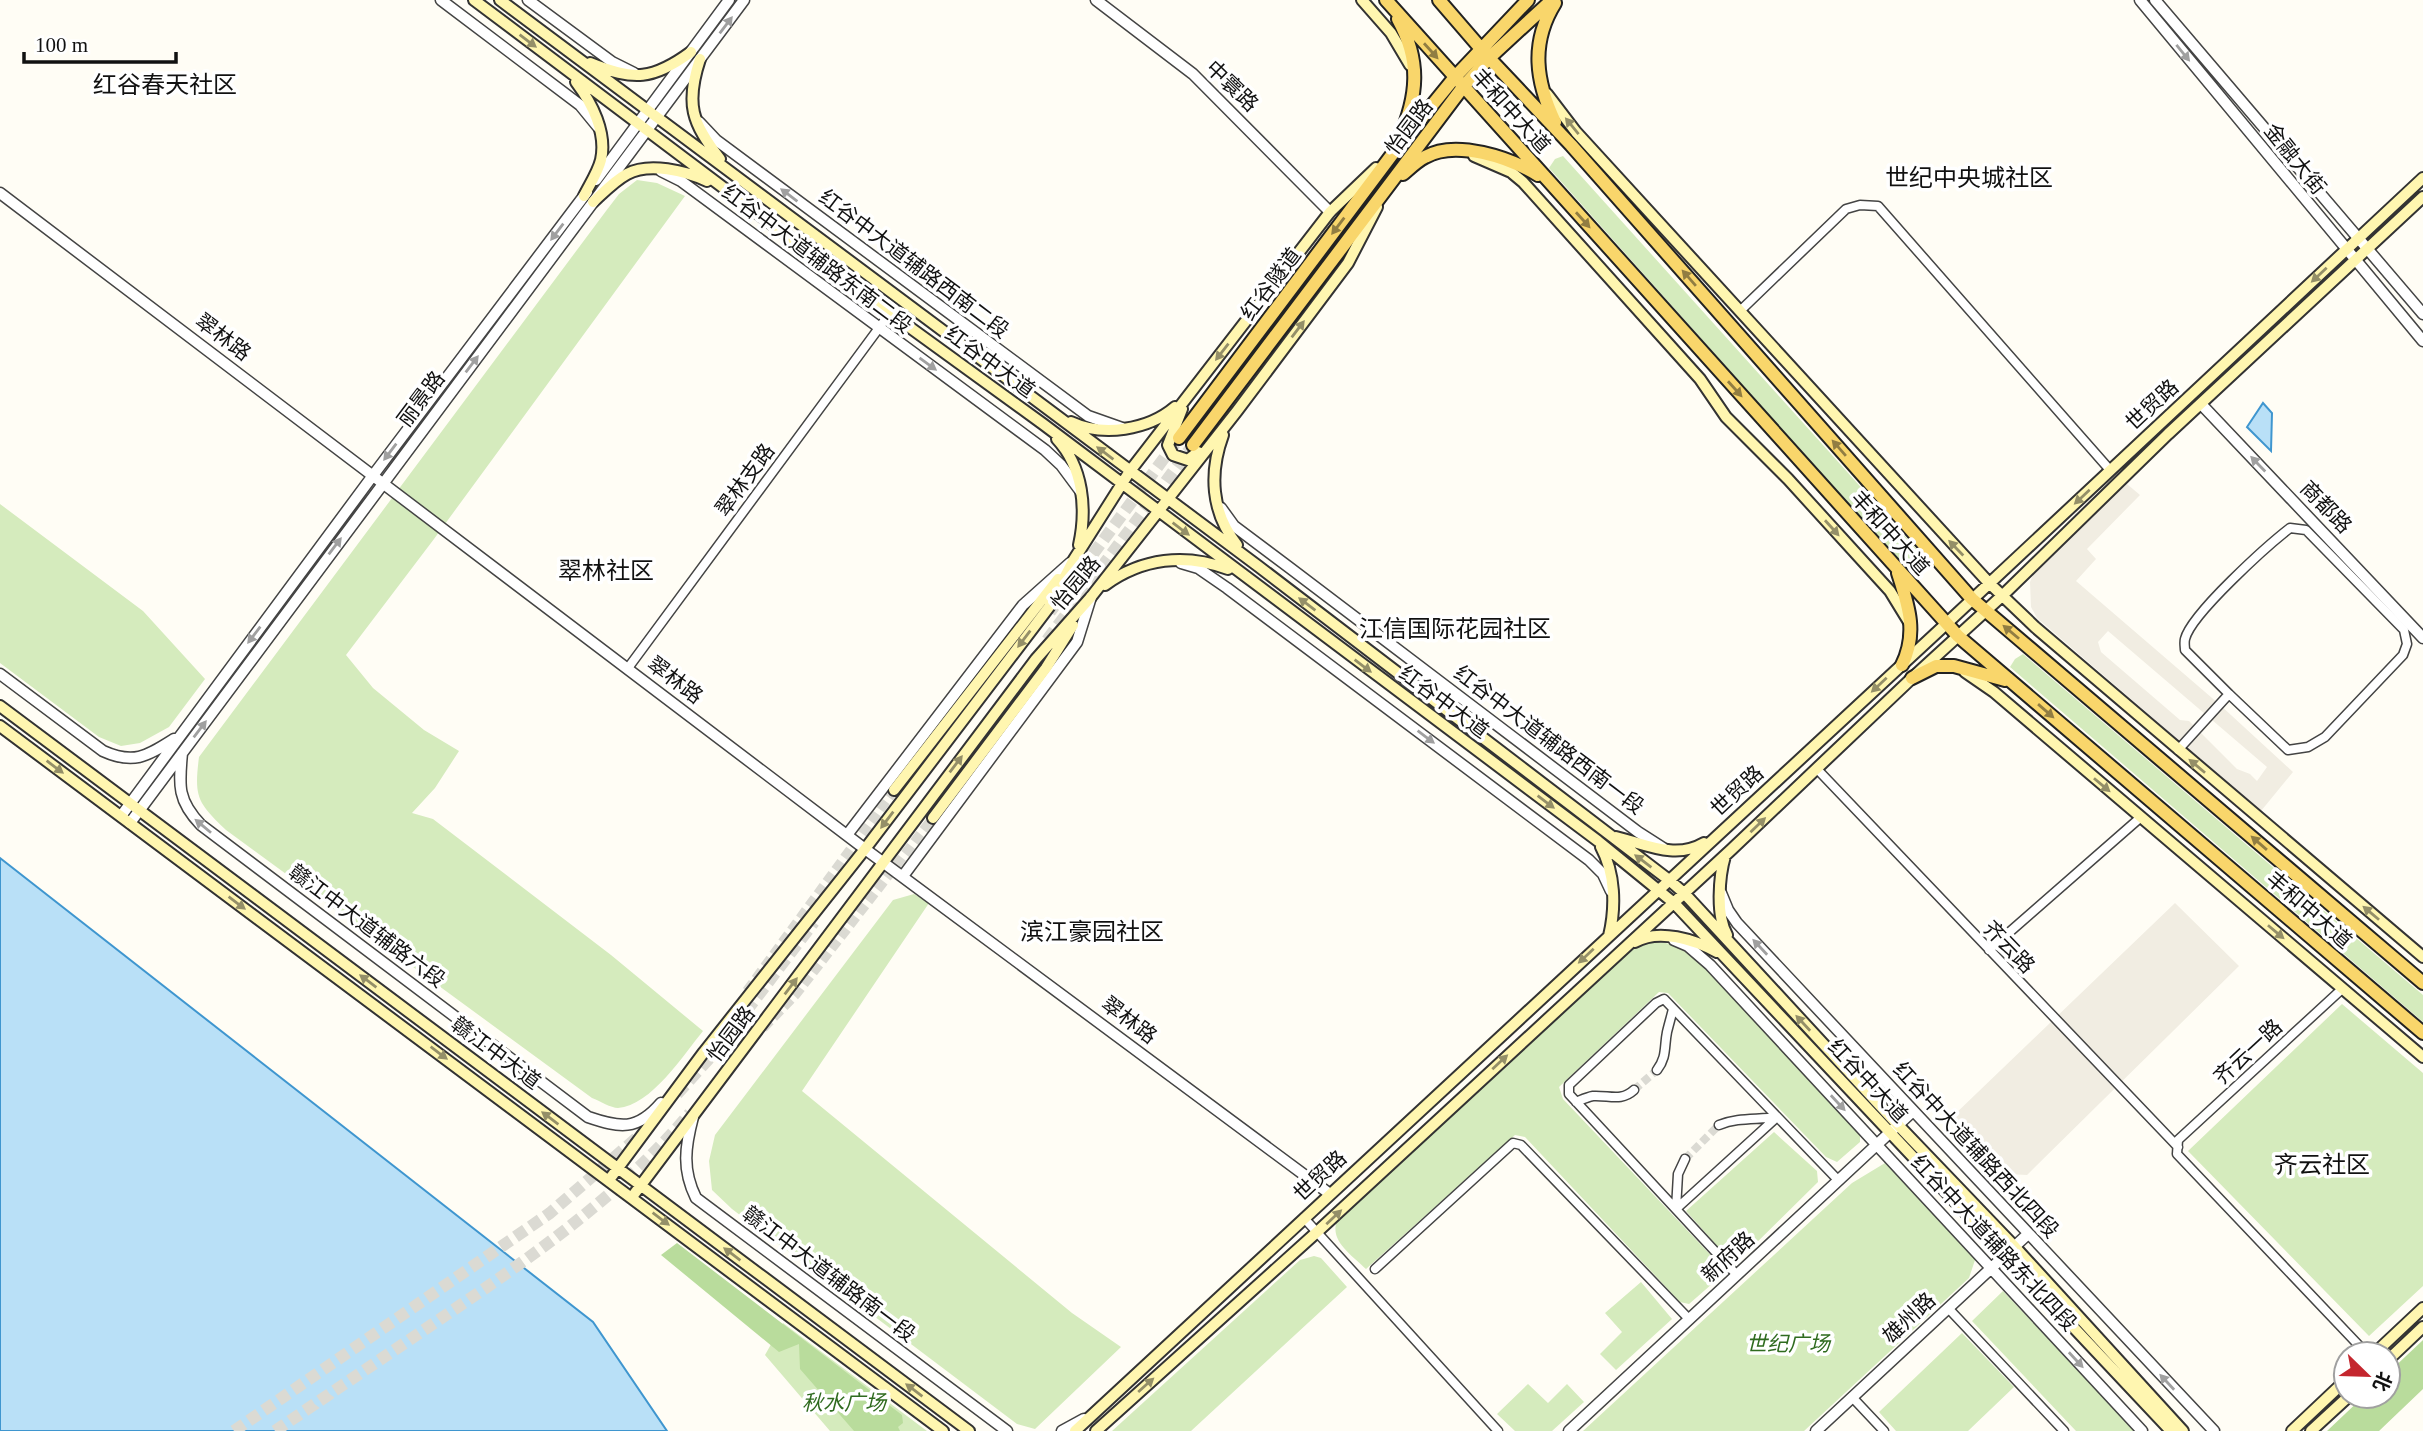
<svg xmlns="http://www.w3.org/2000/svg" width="2423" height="1431" font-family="'Times New Roman','Noto Sans SC',serif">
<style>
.green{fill:#d5ebbd}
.forest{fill:#b9dc9c}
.plaza{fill:#f1ede2;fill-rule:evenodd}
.water{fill:#b9e0f7;stroke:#3f96cf;stroke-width:2}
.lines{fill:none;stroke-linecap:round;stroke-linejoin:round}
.minor-tunnel{stroke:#dbdad3;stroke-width:8;stroke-dasharray:8 4;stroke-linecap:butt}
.secondary-tunnel{stroke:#dbdad3;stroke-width:10;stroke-dasharray:10 5;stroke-linecap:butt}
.primary-tunnel{stroke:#dbdad3;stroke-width:12;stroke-dasharray:12 6;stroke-linecap:butt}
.minor-casing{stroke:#444;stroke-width:11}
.tertiary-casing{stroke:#444;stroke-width:13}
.secondary-casing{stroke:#333;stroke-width:14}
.primary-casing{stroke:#222;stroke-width:16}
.minor{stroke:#fff;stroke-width:8}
.tertiary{stroke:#fff;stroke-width:10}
.secondary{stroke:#fff6b0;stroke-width:10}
.primary{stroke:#f9d66b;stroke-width:12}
.oneway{fill:#a0a0a0}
.oneway2{fill:#948f68}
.oneway3{fill:#917d42}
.labels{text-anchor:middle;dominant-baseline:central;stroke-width:7;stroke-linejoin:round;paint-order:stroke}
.street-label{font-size:21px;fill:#111;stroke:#fff}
.park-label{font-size:21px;font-style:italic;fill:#2f6b1f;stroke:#fff}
.quarter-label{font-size:24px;fill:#111;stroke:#fff}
</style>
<rect width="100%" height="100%" fill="#fffdf5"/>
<!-- green -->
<path class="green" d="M1563,156L1921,554V559L1913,567H1905L1549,168L1555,159Z
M637,180L657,183L685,196L434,539L346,655L373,688L424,730L459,751L435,788L412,813L433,819L611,955L703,1031C684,1054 651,1106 618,1108C611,1108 600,1101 592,1098L226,830C197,802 194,797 199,757L606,211L619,194Z
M0,504L143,611L205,679L169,727L140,743L121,746L99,737L0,663Z
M2023,654L2423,995V1022L2010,667L2015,659Z
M914,894L929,903L802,1091L1072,1313L1121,1347L1035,1429L1017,1424L732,1209L712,1190L709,1161L715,1135L893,900Z
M1648,942C1675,942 1684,947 1704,963L1860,1134V1142L1837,1162L1826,1157L1668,993L1659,992L1559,1087L1563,1099L1721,1266L1720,1277L1689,1304L1680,1302L1525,1137L1515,1135L1366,1269C1353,1256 1329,1241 1337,1221L1633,947Z
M2342,1004L2423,1073V1286L2369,1336L2188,1151Z
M1774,1132L1817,1171L1818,1182L1742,1257H1727L1686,1211Z
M1885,1163L1976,1257L1969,1278L1804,1431H1583L1852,1183Z
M1314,1256L1321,1258L1347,1287L1191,1431H1112L1300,1260Z
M1641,1282L1672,1319L1616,1370L1600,1354L1622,1332L1605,1313Z
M2003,1291L2135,1431H2076L1972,1321Z
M783,1323L927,1431H830L765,1355Z
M1962,1333L2014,1387L1968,1431H1896L1879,1412Z
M1528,1384L1548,1403L1567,1384L1584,1402L1552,1431H1515L1497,1414Z"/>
<!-- forest -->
<path class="forest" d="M677,1243L902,1415L903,1423L898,1427L900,1431H854L800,1369L799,1344L779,1352L661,1255Z
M2423,1340V1389L2379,1431H2327L2364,1396H2388V1373Z"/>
<!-- plaza -->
<path class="plaza" d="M2127,484L2140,495L2087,549L2096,559L2076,581L2219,704L2293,772L2261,811L2037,618L2031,607L2030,582L2035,570ZM2108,631L2267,767L2257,781L2250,774L2237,769L2189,721L2180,720L2101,652L2098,642Z
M2175,903L2239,966L2027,1175L2008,1174L1952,1117Z"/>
<!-- water -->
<path class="water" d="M2263,403L2272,413L2271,451L2247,427Z
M0,858L593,1322L667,1431H0Z"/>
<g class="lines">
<!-- minor-tunnel -->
<path class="minor-tunnel" d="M1634,1090L1657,1070
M1685,1159L1719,1125"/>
<!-- secondary-tunnel -->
<path class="secondary-tunnel" d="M747,991L894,790
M763,1028L796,994L933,818
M715,1052L727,1026"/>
<!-- primary-tunnel -->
<path class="primary-tunnel" d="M1050,612L1179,438
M1047,640L1193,445
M677,1094L715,1052L814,922
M234,1431L550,1213L639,1136
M275,1431C334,1391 393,1351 452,1311C537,1253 624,1192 690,1113"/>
<!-- minor casing -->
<g class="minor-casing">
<path id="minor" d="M1741,310L1846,209L1860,205L1878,206L2110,470
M628,668L890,313
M2178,750L2229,694L2288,750L2308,747L2325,737L2403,655L2407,644L2404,630L2306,530L2290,528C2268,545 2191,614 2185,639C2184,643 2185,647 2185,650L2229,694
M1817,769L2178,1147
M1989,950L2141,817
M2342,989L2178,1140L2177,1154L2367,1354
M1657,1070C1667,1057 1664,1047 1667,1032C1669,1024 1671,1017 1673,1009
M1576,1102C1581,1100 1587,1097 1593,1096C1609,1095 1621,1102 1634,1090
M1685,1159L1678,1174L1676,1209L1777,1117C1757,1120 1738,1117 1719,1125
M1304,1218L1498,1431
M1375,1269L1513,1143L1521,1145L1689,1319
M1737,1275L1569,1094V1085L1656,1003L1664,999L1838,1180
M1948,1308L2064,1431
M1852,1397L1884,1431"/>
</g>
<!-- tertiary casing -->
<g class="tertiary-casing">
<path id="tertiary" d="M441,0L580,105L598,127
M528,0L612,62L634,73
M1096,0L1193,74L1330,212
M2140,0L2423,341
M2155,0L2423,314
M699,122L716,140L1088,416L1122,428
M661,171L681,181L1045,450L1061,465L1081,492
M596,180L729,0
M0,193L865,849L1330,1194
M2201,404L2423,638
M1221,508L1234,526L1290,568L1638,832L1663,848
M1181,563L1198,568L1227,588L1589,860L1603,874L1611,891
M0,674L103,751C134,765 147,756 174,739
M182,753C179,785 177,800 201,825L588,1117C620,1128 637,1131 661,1103
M121,816L374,474L587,192
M130,823L744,0
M847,835L1023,605L1070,563
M903,876L1077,642L1091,597
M1721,893L1728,910L1737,923L2214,1431
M1674,940L1688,946L1710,965L2142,1431
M693,1117C685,1147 682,1170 696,1198L1007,1431
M1062,1431L1084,1419
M1569,1431L1913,1111
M1816,1431L2028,1234"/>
</g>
<!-- secondary casing -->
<g class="secondary-casing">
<path id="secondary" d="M474,0L890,313L1043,424L1598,841L1674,903L2171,1431
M500,0L1258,566L1669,880L1684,893L1898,1125L2015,1247L2183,1431
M1362,0L1391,33L1410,65
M700,59C685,104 692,123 720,159
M590,63C634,81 653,80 691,52
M576,82C592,103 607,133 601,160C598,172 590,184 584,196
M1547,94L1576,132L1989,583L2035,627L2423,957
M1474,156L1511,172L1523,182L1700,379L1726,417L1788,479L1890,591L1909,622
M593,202C603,193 614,181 627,174C649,162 686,171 707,181
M1182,409L1168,445L1173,455L1188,460L1198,452
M1071,422C1103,437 1148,430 1175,407
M1223,435C1209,473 1211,512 1237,545
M1057,439C1083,467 1087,509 1079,545
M1105,585C1142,558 1185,553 1228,569
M1965,672L1994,692L2423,1057
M0,706L969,1431
M0,726L943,1431
M894,790L1058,579
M933,818L1046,668L1073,625
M1616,837C1646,844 1675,860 1704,843
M1601,847C1615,873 1616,907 1609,936
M1725,856C1719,876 1716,916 1727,935
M1635,942C1659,928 1695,940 1717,952
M609,1180L704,1052L865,849L1049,607L1073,561L1130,471L1330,212L1376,168
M632,1197L1036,659L1091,597L1237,411L1348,263L1377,207
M2374,1354L2423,1308
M2388,1360L2423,1327
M1075,1431L1946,624L2423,178
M1096,1431L1317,1232L1732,849L1912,678L2003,595L2168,434L2423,197
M2292,1431L2346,1380
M2311,1431L2349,1396"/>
</g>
<!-- primary casing -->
<g class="primary-casing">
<path id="primary" d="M1386,0L1958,636L2423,1033
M1439,0L1489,58L1571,145L1972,599L2423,983
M1555,3C1530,43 1536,82 1555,122
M1398,19C1421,61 1418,96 1399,139
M1403,174C1410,168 1417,161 1425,157C1456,139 1510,158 1538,175
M1179,438L1394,152L1455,77L1528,0
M1193,445L1463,87L1489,58L1552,0
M1898,573C1908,605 1918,633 1902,665
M1912,678L1936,666H1954L2005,680"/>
</g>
<!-- minor -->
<use href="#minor" class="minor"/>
<!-- tertiary -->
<use href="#tertiary" class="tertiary"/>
<!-- secondary -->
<use href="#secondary" class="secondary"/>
<!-- primary -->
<use href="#primary" class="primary"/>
</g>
<!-- one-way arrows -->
<defs><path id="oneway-solid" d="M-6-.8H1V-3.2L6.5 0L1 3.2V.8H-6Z" transform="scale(1.75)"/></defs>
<g class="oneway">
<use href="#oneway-solid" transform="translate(726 25) rotate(-53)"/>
<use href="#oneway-solid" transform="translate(2183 53) rotate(51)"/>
<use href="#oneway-solid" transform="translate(789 195) rotate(-143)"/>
<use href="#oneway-solid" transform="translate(557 232) rotate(127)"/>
<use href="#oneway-solid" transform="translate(472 364) rotate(-53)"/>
<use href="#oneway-solid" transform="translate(928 364) rotate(36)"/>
<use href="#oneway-solid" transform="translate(390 452) rotate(127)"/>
<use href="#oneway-solid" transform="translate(2258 464) rotate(-134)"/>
<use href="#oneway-solid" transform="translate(335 546) rotate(-53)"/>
<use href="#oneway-solid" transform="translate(254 635) rotate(127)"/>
<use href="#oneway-solid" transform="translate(200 729) rotate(-53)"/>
<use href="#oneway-solid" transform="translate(1426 737) rotate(37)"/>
<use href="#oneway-solid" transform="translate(203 826) rotate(-140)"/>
<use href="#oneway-solid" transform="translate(1760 947) rotate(-133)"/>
<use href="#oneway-solid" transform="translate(1838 1103) rotate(47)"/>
<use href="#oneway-solid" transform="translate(2076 1360) rotate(47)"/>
<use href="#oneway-solid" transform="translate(2167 1382) rotate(-133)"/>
</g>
<g class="oneway2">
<use href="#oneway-solid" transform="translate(528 41) rotate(37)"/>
<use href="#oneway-solid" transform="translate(1572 126) rotate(-129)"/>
<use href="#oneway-solid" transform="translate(2319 275) rotate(137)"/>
<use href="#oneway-solid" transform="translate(1298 329) rotate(-53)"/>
<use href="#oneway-solid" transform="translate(1222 352) rotate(128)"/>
<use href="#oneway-solid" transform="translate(1105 453) rotate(-143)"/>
<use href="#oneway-solid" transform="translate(2082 497) rotate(137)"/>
<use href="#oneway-solid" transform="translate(1832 528) rotate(48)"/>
<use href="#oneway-solid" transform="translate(1181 529) rotate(37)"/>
<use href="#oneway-solid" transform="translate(1956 548) rotate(-134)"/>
<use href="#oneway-solid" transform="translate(1307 604) rotate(-143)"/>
<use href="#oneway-solid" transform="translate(1024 639) rotate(127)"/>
<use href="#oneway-solid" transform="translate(1363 666) rotate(37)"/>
<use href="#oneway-solid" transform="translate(1879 685) rotate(137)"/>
<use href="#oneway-solid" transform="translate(956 764) rotate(-53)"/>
<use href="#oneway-solid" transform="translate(2197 766) rotate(-140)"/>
<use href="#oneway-solid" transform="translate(55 767) rotate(37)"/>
<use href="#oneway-solid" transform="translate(2102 785) rotate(40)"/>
<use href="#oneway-solid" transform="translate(1546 802) rotate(37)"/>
<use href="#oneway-solid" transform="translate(887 820) rotate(127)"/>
<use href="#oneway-solid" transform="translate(1758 825) rotate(-44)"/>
<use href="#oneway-solid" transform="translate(1643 861) rotate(-143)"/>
<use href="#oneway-solid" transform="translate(237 903) rotate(37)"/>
<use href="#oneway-solid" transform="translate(2371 913) rotate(-140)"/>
<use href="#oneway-solid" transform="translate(2276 932) rotate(40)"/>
<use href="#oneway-solid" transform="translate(1586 956) rotate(137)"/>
<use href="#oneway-solid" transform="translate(368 981) rotate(-143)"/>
<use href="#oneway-solid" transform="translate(791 986) rotate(-53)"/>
<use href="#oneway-solid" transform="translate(1803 1023) rotate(-133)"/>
<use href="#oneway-solid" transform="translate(439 1053) rotate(37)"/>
<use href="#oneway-solid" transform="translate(1500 1062) rotate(-43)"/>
<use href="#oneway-solid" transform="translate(550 1118) rotate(-143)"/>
<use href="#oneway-solid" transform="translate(1334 1217) rotate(-43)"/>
<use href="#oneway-solid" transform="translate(661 1219) rotate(37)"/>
<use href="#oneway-solid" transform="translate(732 1254) rotate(-143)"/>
<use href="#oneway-solid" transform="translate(1146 1385) rotate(-42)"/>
<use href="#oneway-solid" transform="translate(914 1390) rotate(-143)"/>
</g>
<g class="oneway3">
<use href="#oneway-solid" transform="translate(1431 51) rotate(48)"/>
<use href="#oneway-solid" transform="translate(1583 220) rotate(48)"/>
<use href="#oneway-solid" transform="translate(1338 226) rotate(127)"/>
<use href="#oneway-solid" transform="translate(1689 278) rotate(-131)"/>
<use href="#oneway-solid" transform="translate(1735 389) rotate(48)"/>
<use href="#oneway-solid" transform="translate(1839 448) rotate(-131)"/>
<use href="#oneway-solid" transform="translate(2011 632) rotate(-140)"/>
<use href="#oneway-solid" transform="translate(2046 711) rotate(41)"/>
<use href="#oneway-solid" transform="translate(2259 843) rotate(-139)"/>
</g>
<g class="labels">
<!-- street labels -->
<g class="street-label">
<text transform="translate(1232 86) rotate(44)">中寰路</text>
<text transform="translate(1511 111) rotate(48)">丰和中大道</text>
<text transform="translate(1409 127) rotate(-53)">怡园路</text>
<text transform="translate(2295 159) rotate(51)">金融大街</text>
<text transform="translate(817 259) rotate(37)">红谷中大道辅路东南二段</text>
<text transform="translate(914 264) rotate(37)">红谷中大道辅路西南二段</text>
<text transform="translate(1271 284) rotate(-53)">红谷隧道</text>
<text transform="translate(223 337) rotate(37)">翠林路</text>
<text transform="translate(990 362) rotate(36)">红谷中大道</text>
<text transform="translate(421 399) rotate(-53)">丽景路</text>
<text transform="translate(2152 405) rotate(-43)">世贸路</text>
<text transform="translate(745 480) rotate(-54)">翠林支路</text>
<text transform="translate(2326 507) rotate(46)">商都路</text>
<text transform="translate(1890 533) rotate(48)">丰和中大道</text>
<text transform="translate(1076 583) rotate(-50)">怡园路</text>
<text transform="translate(675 680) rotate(37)">翠林路</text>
<text transform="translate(1444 702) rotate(37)">红谷中大道</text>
<text transform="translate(1549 740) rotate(37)">红谷中大道辅路西南一段</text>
<text transform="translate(1737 791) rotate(-43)">世贸路</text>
<text transform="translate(2309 910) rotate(41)">丰和中大道</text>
<text transform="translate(367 926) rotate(37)">赣江中大道辅路六段</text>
<text transform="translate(2009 947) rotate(46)">齐云路</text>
<text transform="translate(1129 1020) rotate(37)">翠林路</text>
<text transform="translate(731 1034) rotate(-53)">怡园路</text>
<text transform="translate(2248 1052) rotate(-43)">齐云一路</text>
<text transform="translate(496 1053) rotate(37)">赣江中大道</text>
<text transform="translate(1868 1081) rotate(47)">红谷中大道</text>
<text transform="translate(1976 1150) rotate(47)">红谷中大道辅路西北四段</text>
<text transform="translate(1320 1176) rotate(-43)">世贸路</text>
<text transform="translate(1994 1243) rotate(47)">红谷中大道辅路东北四段</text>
<text transform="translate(1728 1257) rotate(-43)">新府路</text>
<text transform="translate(829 1274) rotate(37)">赣江中大道辅路南一段</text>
<text transform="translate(1909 1318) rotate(-43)">雄州路</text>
</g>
<!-- park labels -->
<g class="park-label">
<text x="1788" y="1344">世纪广场</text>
<text x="844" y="1403">秋水广场</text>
</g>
<!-- quarter labels -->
<g class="quarter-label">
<text x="165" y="85">红谷春天社区</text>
<text x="1969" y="178">世纪中央城社区</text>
<text x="606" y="571">翠林社区</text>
<text x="1455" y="629">江信国际花园社区</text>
<text x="1092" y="932">滨江豪园社区</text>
<text x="2322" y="1165">齐云社区</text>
</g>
</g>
<!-- north arrow -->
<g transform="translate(2367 1375) rotate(113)"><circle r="33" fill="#ffffff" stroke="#a0a0a0" stroke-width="2"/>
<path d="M0-5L12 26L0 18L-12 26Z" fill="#c4262e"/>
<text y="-10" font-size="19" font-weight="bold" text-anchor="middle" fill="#111111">北</text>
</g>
<!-- scale -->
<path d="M24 52v10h152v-10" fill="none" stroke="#111111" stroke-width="3.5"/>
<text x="35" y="52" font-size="21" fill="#111111" stroke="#ffffff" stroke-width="5" paint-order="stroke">100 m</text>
</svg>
